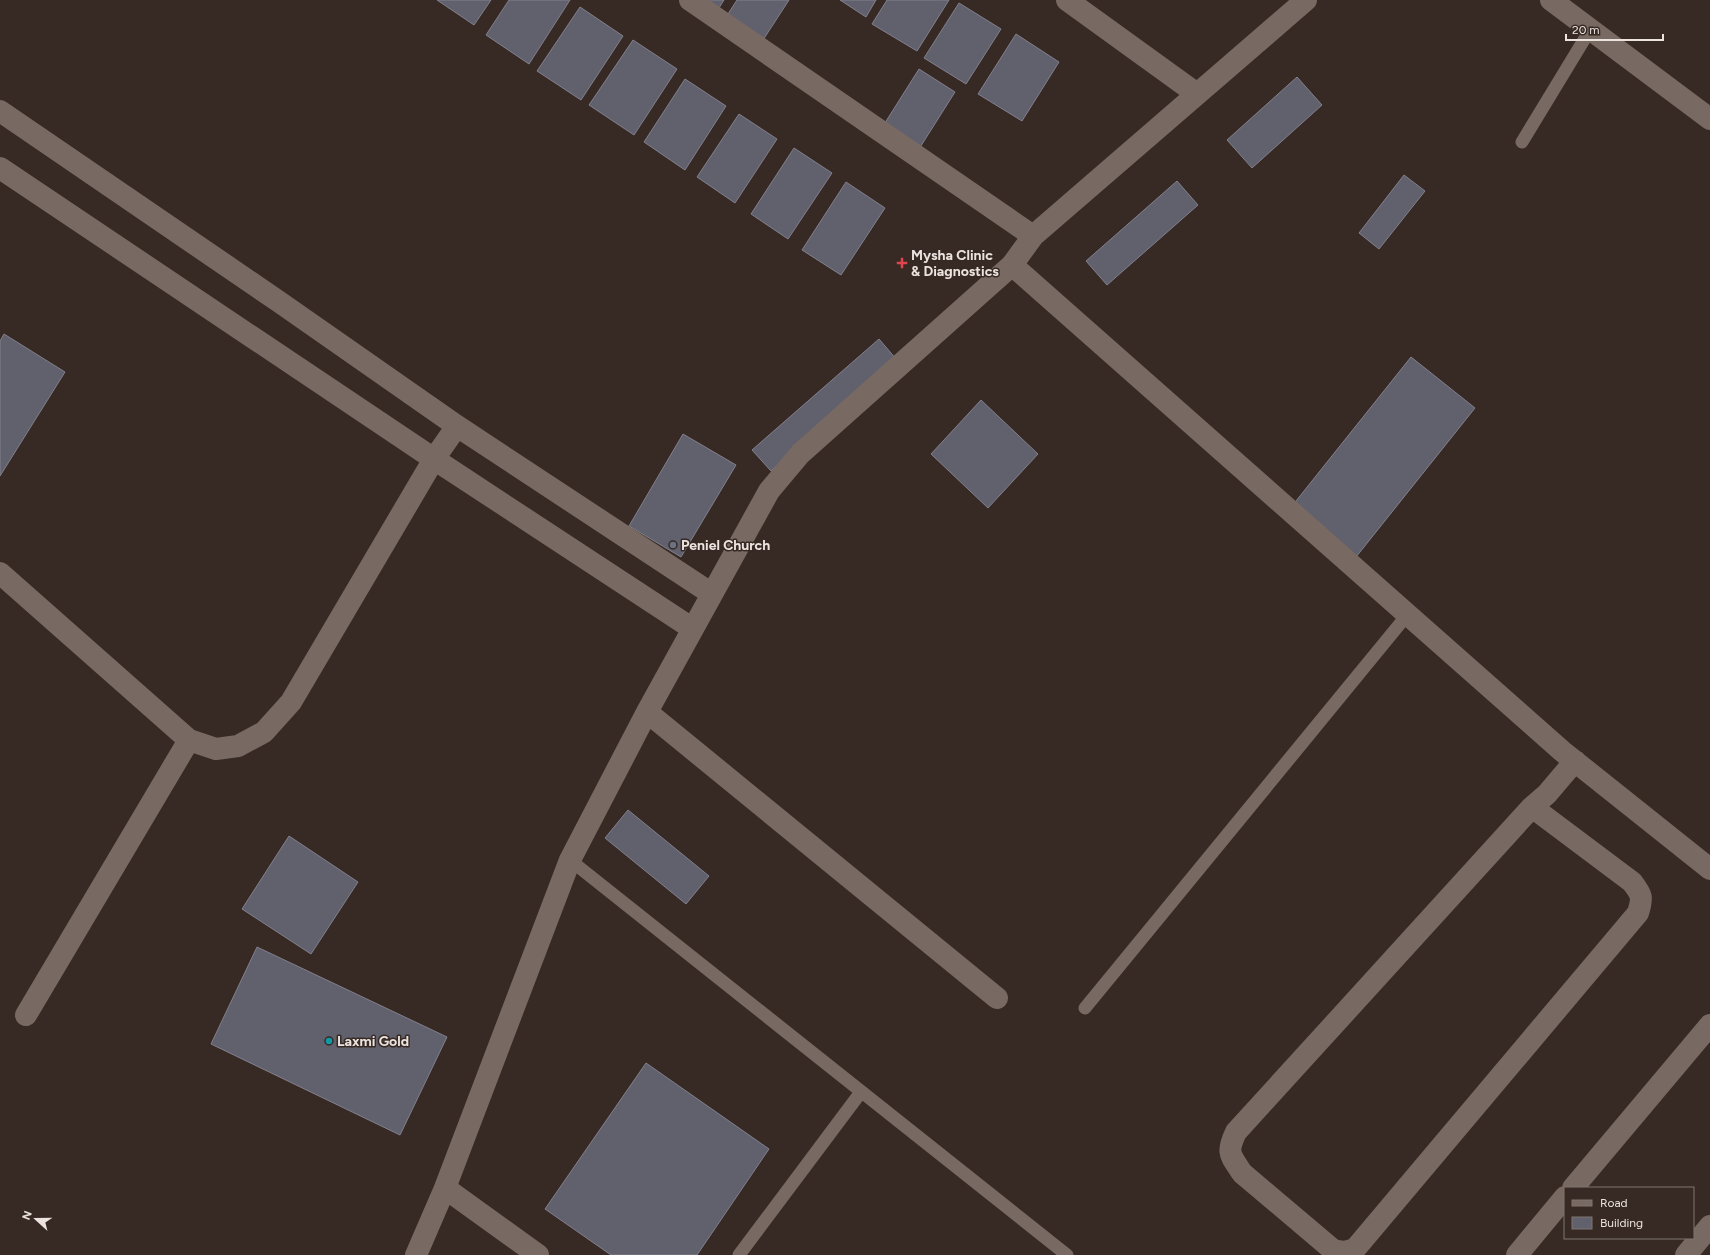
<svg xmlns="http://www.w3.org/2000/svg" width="1710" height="1255" font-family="Figtree,sans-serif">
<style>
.building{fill:#61606d;stroke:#82808e}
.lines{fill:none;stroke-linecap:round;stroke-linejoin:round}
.service{stroke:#786962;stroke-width:13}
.minor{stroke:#786962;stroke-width:22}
.health-dot{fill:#e0444e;stroke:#372a24;stroke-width:1.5}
.worship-dot{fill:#6b7280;stroke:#372a24;stroke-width:1.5}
.culture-dot{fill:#0f9aa8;stroke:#372a24;stroke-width:1.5}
.labels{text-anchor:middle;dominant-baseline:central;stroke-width:3;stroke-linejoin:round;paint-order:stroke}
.poi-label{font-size:14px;font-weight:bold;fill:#ece3df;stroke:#372a24;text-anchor:start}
</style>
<rect width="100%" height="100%" fill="#372a24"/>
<!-- building -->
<path class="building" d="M437,0H491L474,25Z
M509,0H570L529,64L486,35Z
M700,0H724L717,11Z
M737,0H789L763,40L726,17Z
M840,0H876L866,17Z
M887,0H949L917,51L872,24Z
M959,3L1001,29L966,84L924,58Z
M580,7L623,36L581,100L537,71Z
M1016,34L1059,62L1022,121L978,94Z
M633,40L677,69L634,135L589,105Z
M919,69L955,92L919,149L883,126Z
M1297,77L1322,105L1252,168L1227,140Z
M685,79L726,106L685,170L644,142Z
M739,114L777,139L735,203L697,177Z
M794,148L832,173L788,239L751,214Z
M1404,175L1425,191L1379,249L1359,233Z
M1177,181L1198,205L1107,285L1086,261Z
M846,182L885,208L841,275L802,250Z
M4,334L65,372L0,476V341Z
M879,339L897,360L771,471L752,450Z
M1411,357L1475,408L1356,557L1292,506Z
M981,400L1038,454L988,508L931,454Z
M683,434L736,465L681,557L629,526Z
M628,810L709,876L686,904L605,838Z
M289,836L358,882L311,954L242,909Z
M257,947L447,1037L400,1135L211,1044Z
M646,1063L769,1149L697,1255H611L545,1209Z"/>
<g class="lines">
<!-- service -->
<path class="service" d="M1522,142L1590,30
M570,860L1067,1255
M1085,1008L1408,614
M739,1255L861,1092"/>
<!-- minor -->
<path class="minor" d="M690,0L1033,236
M1067,0L1197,94
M1551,0L1710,119
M0,111L278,301L457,426L712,594
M0,168L434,459L693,629
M1012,265L1562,751L1710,869
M0,573L189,740L216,749L238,746L264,732L291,702L434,459L457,426
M647,712L997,998
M1532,807L1632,882C1642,895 1643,897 1638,913L1355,1249L1344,1252L1333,1250L1242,1173C1230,1154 1226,1153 1236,1132L1532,807L1547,794L1575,761
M26,1015L189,740
M445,1188L538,1255
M1573,1188L1710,1025
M416,1255L445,1188L570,860L647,712L769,491L800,454L1012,265L1033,236L1306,0
M1517,1255L1565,1197
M1686,1255L1710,1226"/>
</g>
<!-- markers -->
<path class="health-dot" d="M900 257h4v4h4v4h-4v4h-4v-4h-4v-4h4z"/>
<circle class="worship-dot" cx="673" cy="545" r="4"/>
<circle class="culture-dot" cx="329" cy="1041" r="4"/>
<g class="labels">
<!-- poi labels -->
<g class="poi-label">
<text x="911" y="255">Mysha Clinic<tspan x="911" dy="16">&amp; Diagnostics</tspan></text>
<text x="681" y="545">Peniel Church</text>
<text x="337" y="1041">Laxmi Gold</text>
</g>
</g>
<!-- legend -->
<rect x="1564" y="1187" width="130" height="52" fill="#372a24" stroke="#7f746f"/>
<rect x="1572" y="1200" width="20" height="6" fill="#786962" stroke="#7f746f"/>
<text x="1600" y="1207" font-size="12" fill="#ece3df">Road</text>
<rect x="1572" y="1217" width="20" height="12" fill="#61606d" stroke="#7f746f"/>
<text x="1600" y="1227" font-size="12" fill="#ece3df">Building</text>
<!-- north arrow -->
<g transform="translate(36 1219) rotate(291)" stroke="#372a24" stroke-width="3" paint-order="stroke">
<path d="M0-3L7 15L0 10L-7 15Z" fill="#ece3df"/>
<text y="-6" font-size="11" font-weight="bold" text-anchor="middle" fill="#ece3df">N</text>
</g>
<!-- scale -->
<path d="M1566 34v6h97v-6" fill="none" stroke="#ece3df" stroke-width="2"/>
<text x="1572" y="34" font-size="12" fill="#ece3df" stroke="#372a24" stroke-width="3" paint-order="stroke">20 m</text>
</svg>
